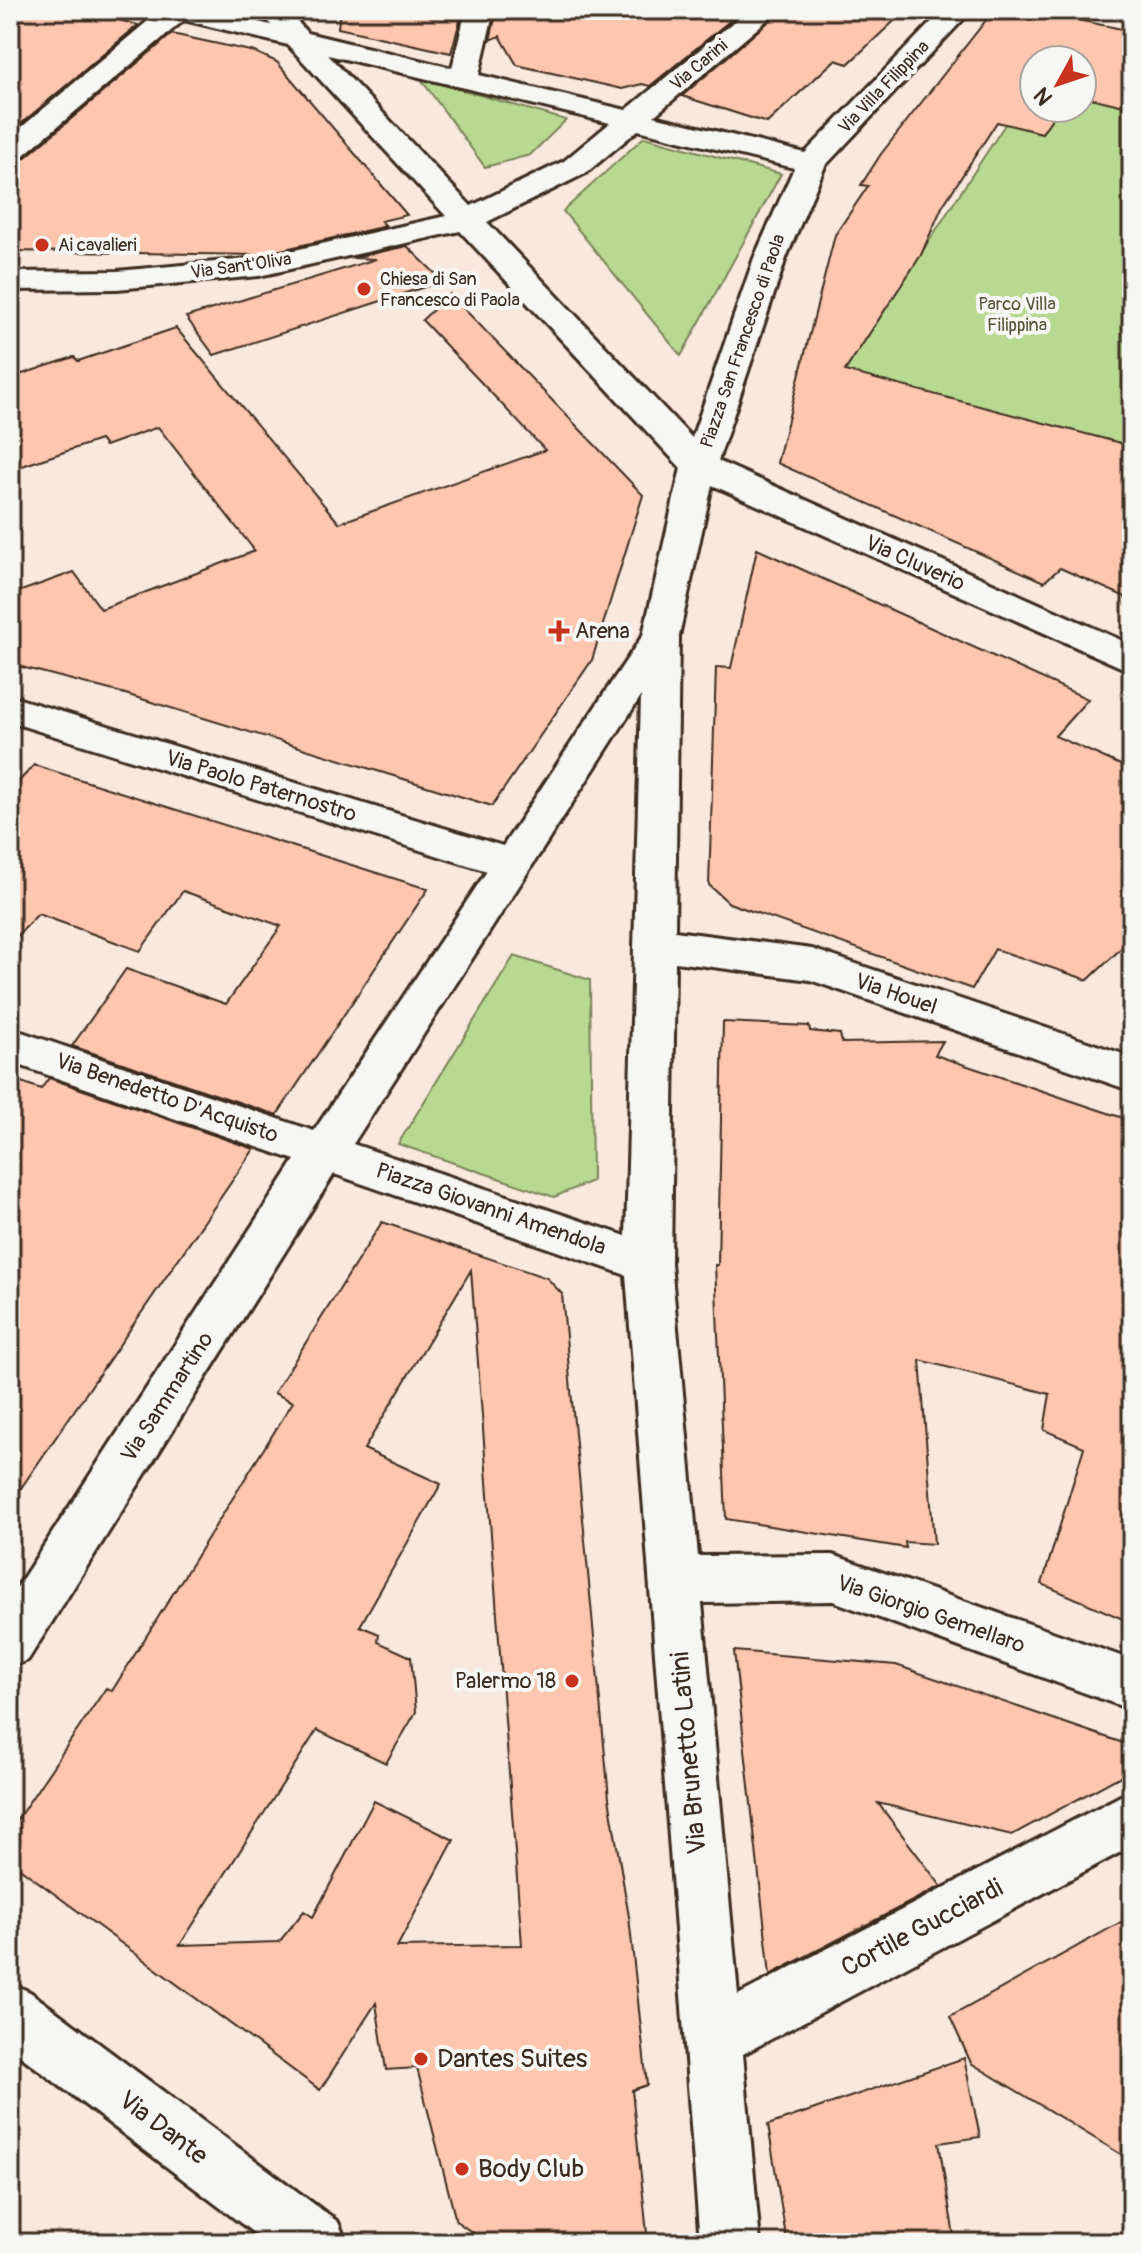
<svg xmlns="http://www.w3.org/2000/svg" width="1142" height="2253" font-family="Pangolin,sans-serif">
<style>
.green{fill:#b8d992;stroke:#7a8258;stroke-width:2}
.building{fill:#fcc6af;stroke:#3b2a1e;stroke-width:2;fill-rule:evenodd}
.lines{fill:none;stroke-linecap:round;stroke-linejoin:round}
.minor-casing{stroke:#3b2a1e;stroke-width:6}
.minor{fill:#f6f6f2;fill-rule:evenodd}
.poi-dot{fill:#c8321e;stroke:#f6f6f2;stroke-width:3}
.labels{text-anchor:middle;dominant-baseline:central;stroke-width:8;stroke-linejoin:round;paint-order:stroke}
.far-street-label{font-size:18px;fill:#3b2a1e;stroke:#f6f6f2}
.far-poi-label{font-size:18px;fill:#3b2a1e;stroke:#f6f6f2;text-anchor:start}
.far-park-label{font-size:18px;fill:#5a563b;stroke:#f6f6f2}
.street-label{font-size:22px;fill:#3b2a1e;stroke:#f6f6f2}
.poi-label{font-size:22px;fill:#3b2a1e;stroke:#f6f6f2;text-anchor:start}
.near-street-label{font-size:26px;fill:#3b2a1e;stroke:#f6f6f2}
.near-poi-label{font-size:26px;fill:#3b2a1e;stroke:#f6f6f2;text-anchor:start}
</style>
<rect width="100%" height="100%" fill="#f8e8de"/>
<filter id="ink" filterUnits="userSpaceOnUse"><feTurbulence type="fractalNoise" baseFrequency=".0125" numOctaves="2"/><feDisplacementMap in="SourceGraphic" scale="16" xChannelSelector="R" yChannelSelector="G"/><feConvolveMatrix kernelMatrix="1 2 1 2 8 2 1 2 1" color-interpolation-filters="sRGB"/></filter>
<g filter="url(#ink)">
<!-- green -->
<path class="green" d="M420,78L566,120L530,155L485,167Z
M1034,80V108H1082V82L1132,94V463L835,385Z
M644,137L781,174L681,356L563,211Z
M514,956L590,980L592,1181L554,1197L398,1144Z"/>
<!-- building -->
<path class="building" d="M10,10H80L138,25L10,133Z
M340,10H463L451,53L338,28Z
M497,10H743L650,86L642,84L622,89L517,65L500,36L490,40Z
M782,10H906L848,64L835,60L767,123L682,96Z
M994,10H1085L1078,20L1132,31V108L1082,96V60H1034V108H1059L1042,133L997,122L942,207L921,255L845,371L1132,446V600L1060,568L1044,582L777,463L835,235L868,186L861,185L881,154Z
M172,34L255,52L277,62L407,215L381,221L386,226L259,255L10,251V164L22,160Z
M407,246L443,281L214,355L186,317L376,259L353,258Z
M450,294L643,495L592,660L492,806L122,693L10,664V595L74,572L101,609L255,551L158,427L105,446L100,440L10,470V378L74,357L78,361L176,328L339,523L545,450L422,320Z
M757,549L1088,699L1055,736L1132,770V938L1088,980L995,949L972,989L729,903L709,885L716,667L731,668Z
M34,765L428,889L277,1115L72,1046L126,969L226,1004L281,926L183,891L140,951L38,914L10,944V791Z
M723,1022L809,1026L810,1031L840,1034L842,1043L943,1041L935,1055L1132,1121V1623L1042,1584L1084,1447L1044,1430L1050,1394L920,1360L934,1544L905,1542L906,1548L726,1519L715,1265H718Z
M10,1078L41,1089L49,1078L254,1149L10,1504Z
M382,1222L547,1278L562,1294L609,1798L629,1917L647,2085L632,2090L648,2243H487L456,2221L417,2068L386,2070L376,2003L320,2090L10,1861V1830L106,1688L112,1691L293,1402L274,1393ZM471,1270L522,1945L397,1947L454,1840L374,1801L313,1917L304,1911L279,1942L180,1945L317,1730L386,1763L416,1712L411,1657L378,1642L379,1634L360,1626L441,1484L364,1449Z
M734,1651L896,1665L1132,1746V1770L1012,1835L878,1803L941,1886L770,1975Z
M1132,1916V2161L971,2063L950,2017Z
M964,2058L980,2137L939,2143L955,2243H787L768,2125Z"/>
<g class="lines">
<!-- minor casing -->
<g class="minor-casing">
<path id="minor" d="M161,10H209L271,25L260,10H288L307,33L452,68L466,10H494L479,75L626,110L748,10H779L654,116L805,153L943,10H972L825,166L786,258L718,461L1132,645V672L712,485L679,636L675,931L812,949L1132,1057V1091L810,980L675,962L671,1263L698,1556L833,1555L1132,1660V1710L833,1601L702,1603L738,1995L1132,1790V1846L743,2054L760,2243H700L626,1275L334,1174L28,1660L10,1667V1598L295,1160L10,1062V1028L314,1131L487,871L10,722V696L503,846L643,635L681,468L460,231L259,276L117,289L10,290V272L117,271L259,258L446,216L288,45L184,20L20,158L10,161V137ZM328,55L610,123L564,161L471,206ZM638,130L794,168L754,258L692,438L487,222L586,173ZM641,696L626,1236L353,1144Z
M10,1983L30,1992L338,2222L347,2243H267L10,2048Z"/>
</g>
<!-- minor -->
<use href="#minor" class="minor"/>
</g>
</g>
<!-- markers -->
<g class="poi-dot">
<circle cx="42" cy="245" r="8"/>
<circle cx="364" cy="289" r="8"/>
<path d="M555 619h8v8h8v8h-8v8h-8v-8h-8v-8h8z"/>
<circle cx="572" cy="1681" r="8"/>
<circle cx="421" cy="2059" r="8"/>
<circle cx="462" cy="2169" r="8"/>
</g>
<g class="labels">
<!-- far-street labels -->
<g class="far-street-label">
<text transform="translate(699 65) rotate(-40)">Via Carini</text>
<text transform="translate(884 87) rotate(-46)">Via Villa Filippina</text>
<text transform="translate(241 266) rotate(-8)">Via Sant'Oliva</text>
<text transform="translate(743 341) rotate(-71)">Piazza San Francesco di Paola</text>
</g>
<!-- far-poi labels -->
<g class="far-poi-label">
<text x="58" y="245">Ai cavalieri</text>
<text x="380" y="279">Chiesa di San<tspan x="380" dy="21">Francesco di Paola</tspan></text>
</g>
<!-- far-park labels -->
<g class="far-park-label">
<text x="1017" y="304">Parco Villa<tspan x="1017" dy="21">Filippina</tspan></text>
</g>
<!-- street labels -->
<g class="street-label">
<text transform="translate(915 563) rotate(24)">Via Cluverio</text>
<text transform="translate(261 786) rotate(17)">Via Paolo Paternostro</text>
<text transform="translate(896 994) rotate(19)">Via Houel</text>
<text transform="translate(167 1098) rotate(19)">Via Benedetto D'Acquisto</text>
<text transform="translate(491 1209) rotate(19)">Piazza Giovanni Amendola</text>
<text transform="translate(167 1397) rotate(-57)">Via Sammartino</text>
<text transform="translate(931 1614) rotate(19)">Via Giorgio Gemellaro</text>
</g>
<!-- poi labels -->
<g class="poi-label">
<text x="575" y="631">Arena</text>
<text x="556" y="1681" text-anchor="end">Palermo 18</text>
</g>
<!-- near-street labels -->
<g class="near-street-label">
<text transform="translate(689 1753) rotate(-95)">Via Brunetto Latini</text>
<text transform="translate(922 1928) rotate(-28)">Cortile Gucciardi</text>
<text transform="translate(163 2128) rotate(37)">Via Dante</text>
</g>
<!-- near-poi labels -->
<g class="near-poi-label">
<text x="437" y="2059">Dantes Suites</text>
<text x="478" y="2169">Body Club</text>
</g>
</g>
<!-- margin -->
<rect width="1142" height="2253" fill="none" stroke="#f6f6f2" stroke-width="40"/>
<rect x="20" y="20" width="1102" height="2213" fill="none" stroke="#3b2a1e" stroke-width="3" filter="url(#ink)"/>
<!-- north arrow -->
<g transform="translate(1058 84) rotate(230)"><circle r="38" fill="#f6f6f2" stroke="#aba49d" stroke-width="2"/>
<path d="M0-6L14 30L0 20L-14 30Z" fill="#c8321e"/>
<text y="-12" font-size="22" font-weight="bold" text-anchor="middle" fill="#3b2a1e">N</text>
</g>
</svg>
